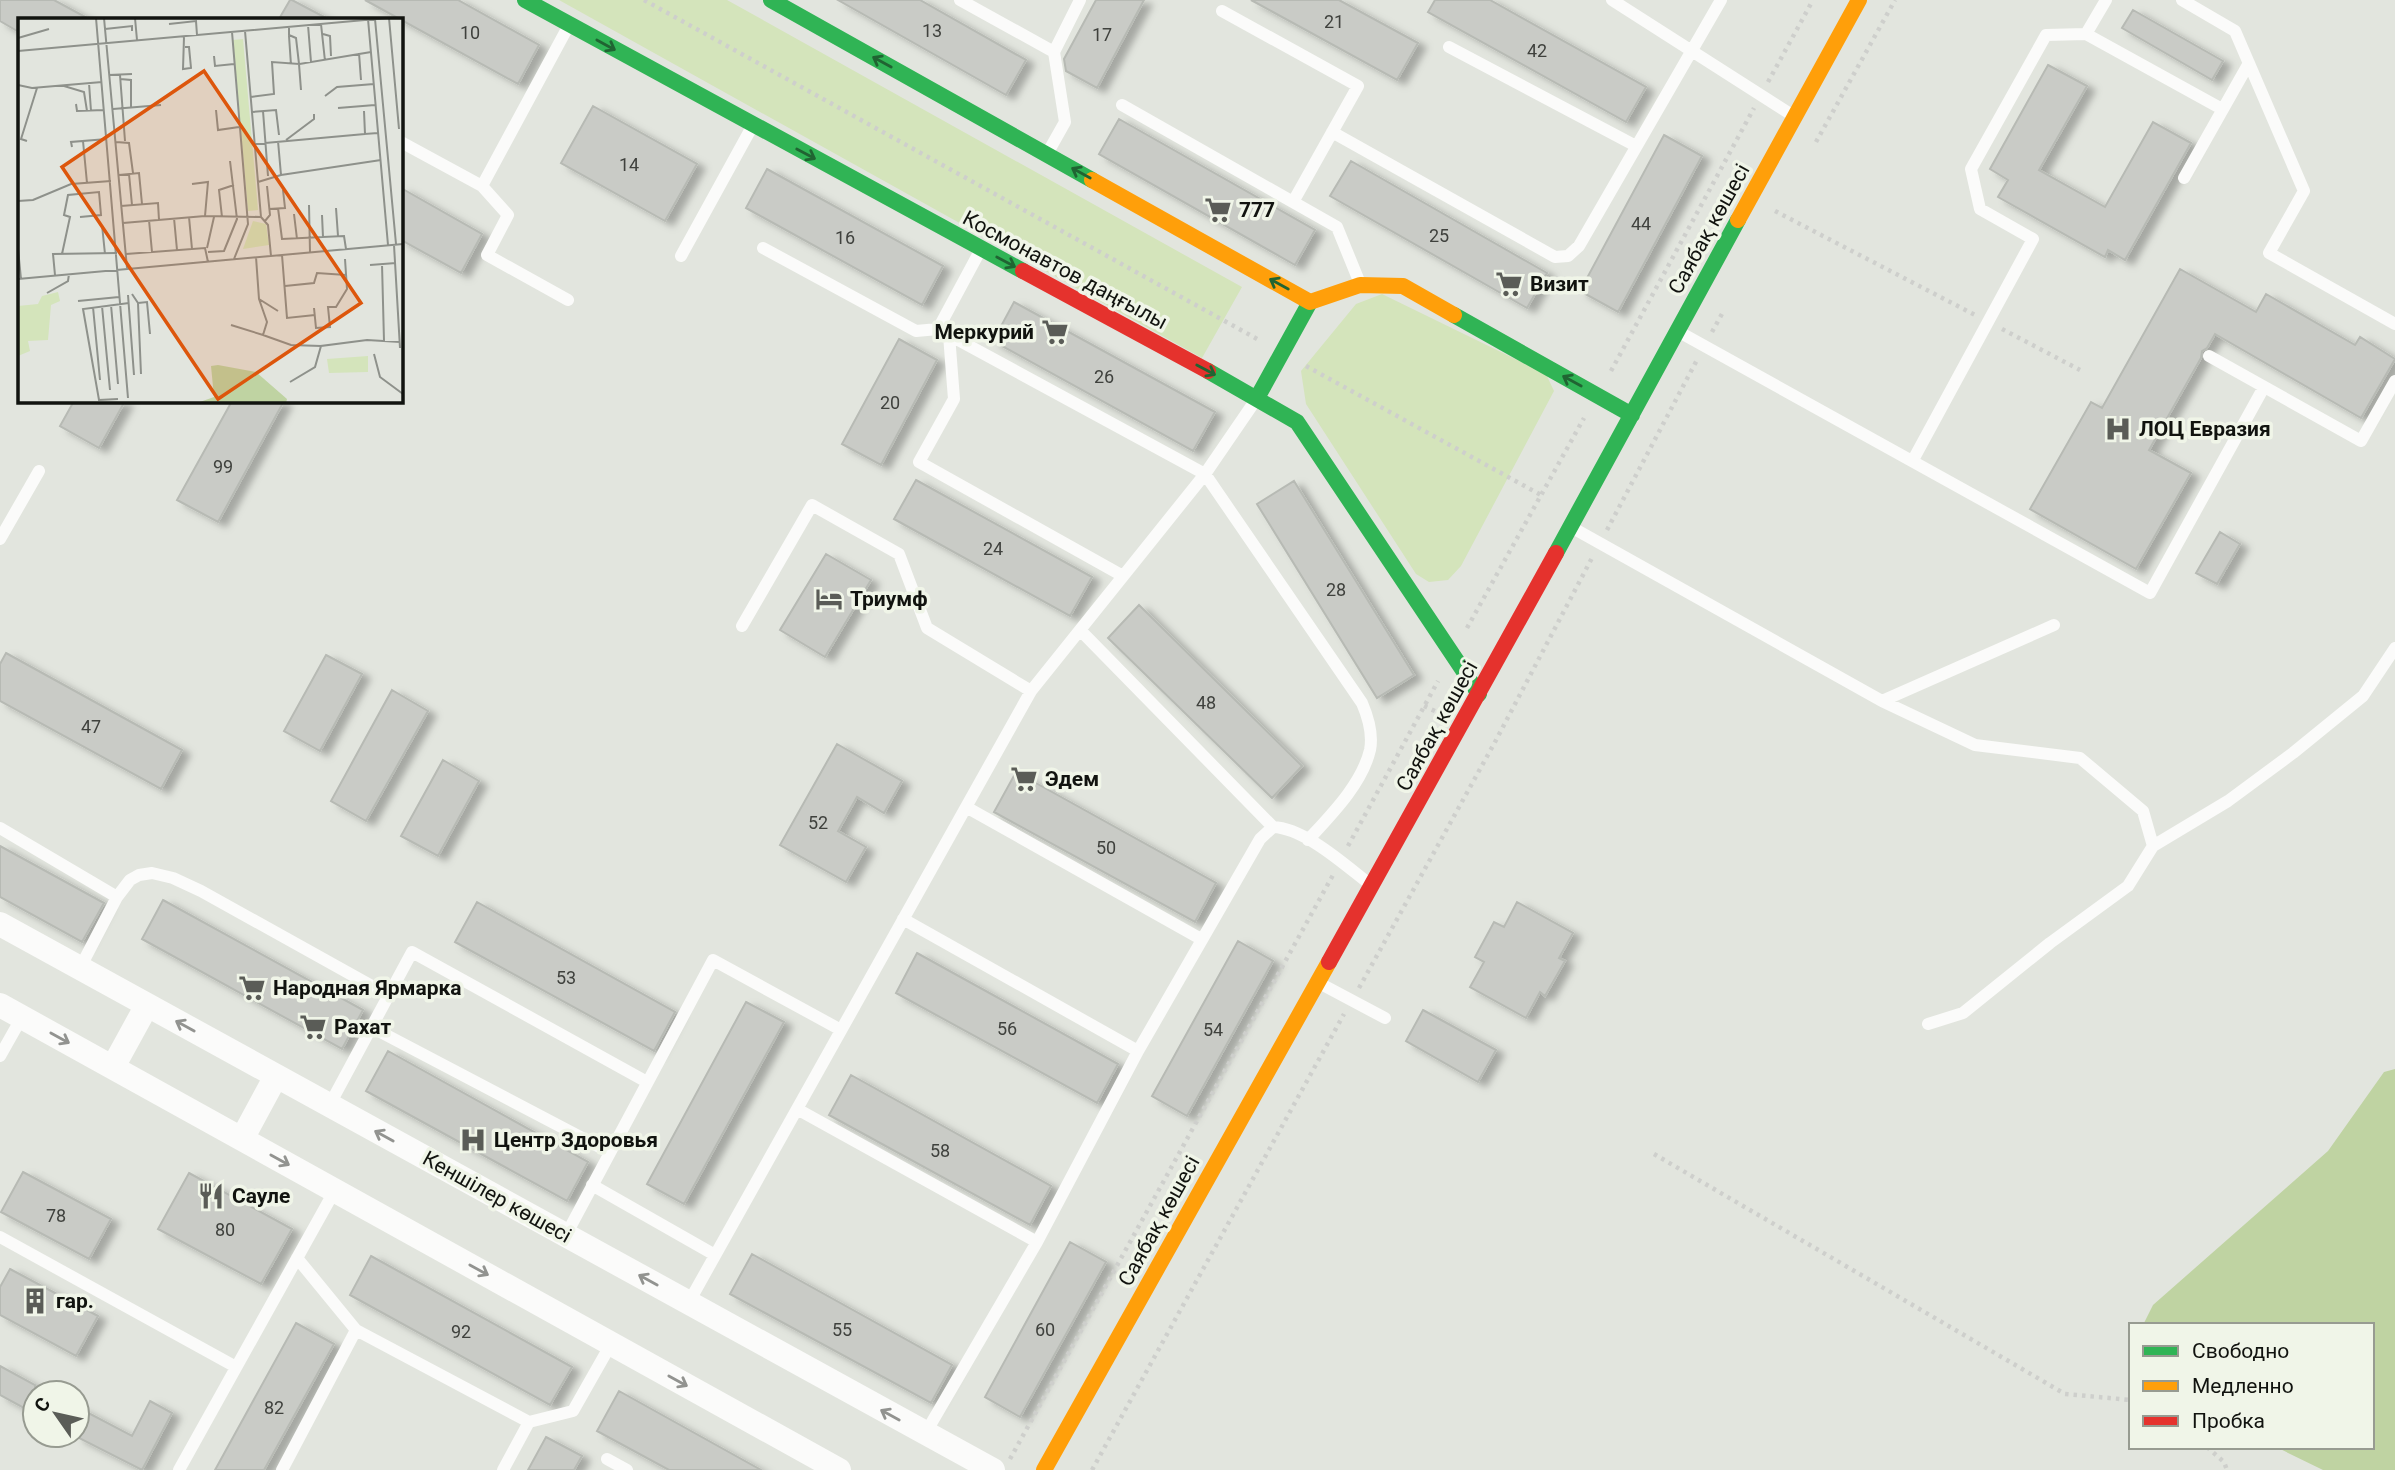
<svg xmlns="http://www.w3.org/2000/svg" width="2395" height="1470" font-family="Roboto,sans-serif">
<style>
.green{fill:#d4e4bb}
.forest{fill:#bfd3a2}
.building{fill:#c9cbc6;stroke:#b7bab4;stroke-width:2;filter:url(#shadow)}
.lines{fill:none;stroke-linecap:round;stroke-linejoin:round}
.path{stroke:#cecfcc;stroke-width:4.5;stroke-dasharray:3.5 5;stroke-linecap:butt}
.lane{stroke:#fbfbfa;stroke-width:12}
.street{stroke:#fbfbfa;stroke-width:24}
.fast{stroke:#30b455;stroke-width:16}
.slow{stroke:#ff9f0a;stroke-width:16}
.jam{stroke:#e5322d;stroke-width:16}
.oneway{stroke:#206432}
.oneway2{stroke:#929390}
.labels{text-anchor:middle;dominant-baseline:central;stroke-width:7;stroke-linejoin:round;paint-order:stroke}
.number-label{font-size:18px;fill:#3f413d}
.poi-label{font-size:21px;font-weight:bold;fill:#11130f;stroke:#f0f5e8;text-anchor:start}
.street-label{font-size:21px;fill:#11130f;stroke:#f0f5e8}
.inset-road{fill:none;stroke:#8e918b;stroke-width:2}
.view{fill:#dd560c;fill-opacity:0.15;stroke:#dd560c;stroke-width:3.5}
.inset-edge{fill:none;stroke:#11130f;stroke-width:3.5}
</style>
<defs>
<filter id="shadow"><feDropShadow dx="8" dy="4.5" stdDeviation="3.5" flood-color="#0004"/></filter>
</defs>
<rect width="100%" height="100%" fill="#e2e5de"/>
<!-- green -->
<path class="green" d="M559,0H727L1242,287L1202,358Z
M1382,294L1546,374L1554,391L1461,566L1448,580L1429,582L1416,574L1306,404L1301,371L1356,304Z"/>
<!-- forest -->
<path class="forest" d="M2395,1069V1470H2323L2276,1447H2372V1325H2143L2153,1305L2328,1151L2384,1072Z"/>
<!-- building -->
<path class="building" d="M0,0H54L89,19H19V32L0,21Z
M290,0H292L328,19H279Z
M365,0H458L539,45L518,84Z
M838,0H920L1026,60L1006,95Z
M1096,0H1144L1097,88L1066,71L1064,59Z
M1251,0H1339L1418,43L1397,80Z
M1435,0H1490L1646,87L1626,122L1428,12Z
M2133,10L2223,61L2212,80L2122,28Z
M2048,65L2087,86L2039,170L2105,207L2153,122L2191,143L2125,260L2108,250L2105,257L1998,197L2008,180L1990,169Z
M593,106L697,164L665,221L561,163Z
M1119,119L1315,230L1295,265L1099,154Z
M1664,135L1702,156L1618,312L1580,291Z
M1351,161L1547,273L1527,308L1330,196Z
M767,169L943,266L922,305L746,208Z
M401,188L482,234L461,273L401,240Z
M2180,269L2256,312L2266,294L2355,345L2360,337L2395,359L2361,418L2215,334L2207,348L2202,351L2201,358L2149,450L2191,473L2136,569L2030,509L2091,402L2102,408Z
M1014,302L1215,412L1193,451L993,341Z
M899,339L937,360L881,465L842,444Z
M74,401H125L99,448L60,426Z
M232,401H284L218,522L177,500Z
M916,480L1092,577L1070,616L894,519Z
M1294,481L1414,675L1377,698L1257,504Z
M2220,532L2240,544L2217,584L2196,573Z
M826,554L871,580L825,657L780,630Z
M1139,605L1302,766L1272,798L1108,638Z
M6,653L182,750L161,789L0,701V664Z
M326,655L362,674L320,751L284,731Z
M392,690L428,711L366,821L331,801Z
M837,744L902,781L884,813L857,797L838,831L866,847L846,882L780,845Z
M443,760L479,781L438,856L401,836Z
M1016,772L1216,883L1195,922L994,812Z
M0,846L104,903L82,942L0,897Z
M163,900L363,1010L342,1049L142,939Z
M477,902L675,1012L654,1051L455,942Z
M1517,902L1573,933L1559,958L1565,961L1545,996L1540,992L1526,1018L1470,987L1484,962L1475,957L1494,922L1504,927Z
M1238,941L1273,961L1187,1116L1152,1096Z
M917,953L1118,1064L1097,1103L896,993Z
M746,1002L784,1022L684,1204L647,1184Z
M1423,1010L1496,1050L1478,1082L1406,1041Z
M388,1051L588,1162L567,1201L366,1091Z
M851,1075L1051,1186L1030,1225L829,1115Z
M23,1172L111,1219L89,1259L1,1212Z
M189,1173L292,1229L261,1284L158,1229Z
M1070,1242L1106,1262L1020,1417L985,1397Z
M752,1254L952,1365L931,1403L730,1294Z
M371,1256L572,1367L550,1405L350,1295Z
M10,1269L98,1316L76,1356L0,1315V1287Z
M296,1323L334,1344L264,1470H215Z
M0,1366L35,1385V1414L0,1395Z
M619,1391L761,1470H669L597,1431Z
M150,1401L172,1413L142,1470L77,1437V1407L132,1436Z
M546,1437L582,1456L574,1470H528Z"/>
<g class="lines">
<!-- path -->
<path class="path" d="M644,0L1259,340
M1768,82L1813,0
M1816,142L1895,0
M1775,211L1975,315
M2002,329L2080,370
M1712,332L1723,312
M1306,366L1541,495
M1611,371L1754,108
M1607,530L1698,358
M1467,628L1584,418
M1424,706L1439,713
M1348,846L1438,681
M1359,988L1495,742L1593,556
M1654,1154L2065,1394L2131,1400
M2207,1447L2224,1462L2227,1470
M1010,1459L1333,875
M1092,1470L1344,1014"/>
<!-- lane -->
<path class="lane" d="M960,0L1054,52
M1612,0L1792,115
M2182,0L2235,31L2304,191L2269,253L2395,324
M1222,11L1358,86L1293,202
M2086,34L2222,109
M1449,47L1636,146
M1122,105L1337,227L1359,281
M1332,132L1555,257L1568,256L1579,246L1721,0
M401,142L482,186L569,25
M1047,154L1065,122L1054,52L1080,0
M2184,178L2249,63
M482,186L508,215L487,255L568,300
M763,248L916,331L938,329L1205,474L1362,703C1368,717 1373,735 1370,750C1362,784 1331,815 1308,840
M681,256L753,125
M938,329L981,249
M1681,333L2150,593L2264,387
M949,335L954,399L919,462L1123,576
M2209,356L2361,441L2395,381
M1913,460L2033,239L1980,209L1971,169L2046,35L2086,34L2106,0
M1571,527L1882,701L2054,625
M0,539L39,471
M742,626L812,505L899,554L927,628L1031,691
M1080,630L1273,827
M1882,701L1975,745L2080,758L2143,811L2153,846L2128,886L2050,943L1963,1013L1928,1024
M966,807L1201,939
M0,828L117,897
M2153,846L2228,801L2293,753L2363,696L2395,648
M903,919L1138,1051
M80,968L117,897L130,880L139,875L152,873L173,878L201,891L388,995
M1321,984L1385,1018
M371,1027L609,1152
M0,1056L22,1017
M329,1106L412,952L647,1082
M797,1109L1037,1242
M592,1185L715,1255
M566,1235L713,960L841,1030
M0,1237L236,1367
M297,1258L356,1330
M689,1302L1031,691L1205,474L1255,401
M529,1422L573,1411L611,1344
M925,1434L1037,1242L1138,1051L1260,839L1273,827C1305,828 1346,866 1371,885
M607,1459L627,1470
M179,1470L335,1190
M282,1470L356,1330L529,1422L503,1470"/>
<!-- street -->
<path class="street" d="M0,924L993,1470
M0,1005L839,1470
M113,1067L147,1005
M242,1139L276,1076"/>
<!-- fast -->
<path class="fast" d="M525,0L1023,271
M771,0L1092,180
M1454,315L1632,415
M1208,371L1297,422L1479,694
M1257,398L1310,302
M1556,553L1738,220"/>
<!-- slow -->
<path class="slow" d="M1092,180L1310,302L1360,285L1403,286L1454,315
M1738,220L1859,0
M1044,1470L1329,962"/>
<!-- jam -->
<path class="jam" d="M1023,271L1208,371
M1329,962L1556,553"/>
</g>
<!-- one-way arrows -->
<defs><path id="oneway-shaft" d="M-6 0H5M1.5-3L5.5 0L1.5 3" fill="none" stroke-width="1.6" stroke-linecap="round" stroke-linejoin="round" transform="scale(1.75)"/></defs>
<g class="oneway">
<use href="#oneway-shaft" transform="translate(606 45) rotate(29)"/>
<use href="#oneway-shaft" transform="translate(882 62) rotate(-151)"/>
<use href="#oneway-shaft" transform="translate(806 154) rotate(28)"/>
<use href="#oneway-shaft" transform="translate(1081 173) rotate(-151)"/>
<use href="#oneway-shaft" transform="translate(1006 262) rotate(28)"/>
<use href="#oneway-shaft" transform="translate(1279 284) rotate(-151)"/>
<use href="#oneway-shaft" transform="translate(1206 370) rotate(28)"/>
<use href="#oneway-shaft" transform="translate(1572 381) rotate(-151)"/>
</g>
<g class="oneway2">
<use href="#oneway-shaft" transform="translate(185 1026) rotate(-151)"/>
<use href="#oneway-shaft" transform="translate(60 1038) rotate(29)"/>
<use href="#oneway-shaft" transform="translate(384 1136) rotate(-151)"/>
<use href="#oneway-shaft" transform="translate(280 1160) rotate(29)"/>
<use href="#oneway-shaft" transform="translate(479 1270) rotate(29)"/>
<use href="#oneway-shaft" transform="translate(648 1280) rotate(-151)"/>
<use href="#oneway-shaft" transform="translate(678 1381) rotate(29)"/>
<use href="#oneway-shaft" transform="translate(890 1415) rotate(-151)"/>
</g>
<!-- icons -->
<defs>
<g id="supermarket-bare" transform="scale(2.1)"><path d="M-6-5.5h2.5l.6 2H6L4.5 2H-2.5L-4.4-4H-6ZM-1.5 3.2a1.3 1.3 0 1 0 .1 0ZM3 3.2a1.3 1.3 0 1 0 .1 0Z" fill="#5a5c57" stroke="#f0f5e8" stroke-width="2.5" paint-order="stroke"/></g>
<g id="hospital-bare" transform="scale(2.1)"><path d="M-5-5h3v3.5h4V-5h3V5h-3V1.5h-4V5h-3Z" fill="#5a5c57" stroke="#f0f5e8" stroke-width="2.5" paint-order="stroke"/></g>
<g id="hotel-bare" transform="scale(2.1)"><path d="M-6-4.5h1.5V1H6V5H4.5V3h-9V5H-6ZM-4 0a1.8 1.8 0 1 1 3.6 0ZM.5 0V-2.5h3Q6-2.5 6 0Z" fill="#5a5c57" stroke="#f0f5e8" stroke-width="2.5" paint-order="stroke"/></g>
<g id="restaurant-bare" transform="scale(2.1)"><path d="M-5-6h1v4h1v-4h1v4h1v-4h1v5L-1.5 .5V6h-2V.5L-5-1ZM5-6V6H3V1.5H1.5Q1.5-4 5-6Z" fill="#5a5c57" stroke="#f0f5e8" stroke-width="2.5" paint-order="stroke"/></g>
<g id="building-bare" transform="scale(2.1)"><path d="M-4-6H4V6H1V3H-1V6H-4ZM-2.5-4.3h1.7v1.8h-1.7ZM.8-4.3h1.7v1.8H.8ZM-2.5-1h1.7V.8h-1.7ZM.8-1h1.7V.8H.8Z" fill="#5a5c57" stroke="#f0f5e8" stroke-width="2.5" paint-order="stroke"/></g>
</defs>
<g fill-rule="evenodd">
<use href="#supermarket-bare" x="1218" y="210"/>
<use href="#supermarket-bare" x="1509" y="284"/>
<use href="#supermarket-bare" x="1055" y="332"/>
<use href="#hospital-bare" x="2118" y="429"/>
<use href="#hotel-bare" x="829" y="599"/>
<use href="#supermarket-bare" x="1024" y="779"/>
<use href="#supermarket-bare" x="252" y="988"/>
<use href="#supermarket-bare" x="313" y="1027"/>
<use href="#hospital-bare" x="473" y="1140"/>
<use href="#restaurant-bare" x="211" y="1196"/>
<use href="#building-bare" x="35" y="1301"/>
</g>
<g class="labels">
<!-- number labels -->
<g class="number-label">
<text x="1334" y="21">21</text>
<text x="932" y="30">13</text>
<text x="470" y="32">10</text>
<text x="1102" y="34">17</text>
<text x="1537" y="50">42</text>
<text x="629" y="164">14</text>
<text x="1641" y="223">44</text>
<text x="1439" y="235">25</text>
<text x="845" y="237">16</text>
<text x="1104" y="376">26</text>
<text x="890" y="402">20</text>
<text x="223" y="466">99</text>
<text x="993" y="548">24</text>
<text x="1336" y="589">28</text>
<text x="1206" y="702">48</text>
<text x="91" y="726">47</text>
<text x="818" y="822">52</text>
<text x="1106" y="847">50</text>
<text x="566" y="977">53</text>
<text x="1007" y="1028">56</text>
<text x="1213" y="1029">54</text>
<text x="940" y="1150">58</text>
<text x="56" y="1215">78</text>
<text x="225" y="1229">80</text>
<text x="842" y="1329">55</text>
<text x="1045" y="1329">60</text>
<text x="461" y="1331">92</text>
<text x="274" y="1407">82</text>
</g>
<!-- poi labels -->
<g class="poi-label">
<text x="1239" y="210">777</text>
<text x="1530" y="284">Визит</text>
<text x="1034" y="332" text-anchor="end">Меркурий</text>
<text x="2139" y="429">ЛОЦ Евразия</text>
<text x="850" y="599">Триумф</text>
<text x="1045" y="779">Эдем</text>
<text x="273" y="988">Народная Ярмарка</text>
<text x="334" y="1027">Рахат</text>
<text x="494" y="1140">Центр Здоровья</text>
<text x="232" y="1196">Сауле</text>
<text x="56" y="1301">гар.</text>
</g>
<!-- street labels -->
<g class="street-label">
<text transform="translate(1709 229) rotate(-61)">Саябақ көшесі</text>
<text transform="translate(1065 270) rotate(28)">Космонавтов даңғылы</text>
<text transform="translate(1437 726) rotate(-61)">Саябақ көшесі</text>
<text transform="translate(497 1197) rotate(29)">Кеншілер көшесі</text>
<text transform="translate(1159 1221) rotate(-61)">Саябақ көшесі</text>
</g>
</g>
<!-- overview -->
<g transform="translate(18 18)">
<rect width="385" height="385" fill="#e2e5de"/>
<path d="M225,21L240,192L230,193L215,22ZM235,203L248,206L251,227L225,231ZM40,274L42,283L33,287L30,322L10,323L12,333L0,338V288L20,286L24,278ZM350,338V354L311,355L309,341Z" fill="#d4e4bb"/>
<path d="M200,347L238,354L269,381L268,385H179L196,379L193,348Z" fill="#bfd3a2"/>
<path class="inset-road" d="M78,0L110,380M86,0L109,250M117,0L119,22M371,0L381,111M350,1L370,227M357,1L378,226M151,6L178,3L179,17M303,6L307,43M290,7L293,44M87,11L114,8V13M227,13L243,199L250,207L253,238M214,14L230,206L216,241M305,16L312,18L313,38M271,18L273,47M166,19L165,51L173,50L171,29H167M0,20L31,11M0,33L369,0M341,35L343,62M196,38L197,48L216,46M91,57L114,56M102,57L107,123M102,61L113,62V89M71,65L73,93M0,67L14,70L84,64M46,68L66,74L69,93M283,72L281,46L353,34M307,78L319,69L356,66M233,79L256,76L254,44L281,46L278,20L271,17V10M58,86L59,93L86,92M320,90L357,87M95,91L143,87M198,92L200,112L221,109M245,93L250,158M346,93L347,116L360,115M234,94L258,92L261,117M268,122L296,101V96M9,123L3,121L19,70M65,123L69,165M98,124L111,125L115,155M236,126L347,116M54,129L53,124L89,121M111,156L114,187M101,157L121,155L124,186M263,157L363,142M240,164L263,157L260,123M174,166L190,164L187,198M0,183L15,182L53,166L93,163M291,187L292,234M103,188L140,185L141,202M260,190L264,221L305,219M318,190L320,218M251,191L267,190L265,172M276,196L279,221M304,197L305,219L326,218L328,231M171,199L174,231M204,199L201,172L216,167M156,200L159,232M131,202L134,234M247,203L252,197L249,168M105,205L187,198L243,199M84,207L87,236M376,227L382,330M189,230L196,199M0,231L3,261M190,234L206,233L219,201L212,143M44,236L52,199L46,197L50,177L81,174L83,197L62,199M108,236L187,230L190,244M264,237L269,300L297,297M238,239L241,281L260,293M364,246L366,323M352,247L378,245M37,257L35,236L99,235M0,261L385,226M267,268L296,265L299,255L328,257M29,275L50,263L51,256M114,276L120,285L123,356M110,277L116,357M60,283L101,279M120,285L129,284L132,316M93,287L100,366M84,288L92,372M75,289L82,362M296,290L298,310L312,309L310,289H318L329,271L327,241M213,307L245,317L249,304L241,281M245,317L273,327L303,328M356,336L362,359L385,376M272,364L297,349L303,328L349,322L382,324M100,381L81,382L65,291L111,285"/>
<path class="view" d="M186,53L343,285L200,381L44,149Z"/>
<rect width="385" height="385" class="inset-edge"/>
</g>
<!-- legend -->
<rect x="2129" y="1323" width="245" height="126" fill="#f0f5e8" stroke="#979b91" stroke-width="2"/>
<rect x="2143" y="1346" width="35" height="10" fill="#30b455" stroke="#979b91" stroke-width="2"/>
<text x="2192" y="1358" font-size="21" fill="#11130f">Свободно</text>
<rect x="2143" y="1381" width="35" height="10" fill="#ff9f0a" stroke="#979b91" stroke-width="2"/>
<text x="2192" y="1393" font-size="21" fill="#11130f">Медленно</text>
<rect x="2143" y="1416" width="35" height="10" fill="#e5322d" stroke="#979b91" stroke-width="2"/>
<text x="2192" y="1428" font-size="21" fill="#11130f">Пробка</text>
<!-- north arrow -->
<g transform="translate(56 1414) rotate(304)"><circle r="33" fill="#f0f5e8" stroke="#979b91" stroke-width="2"/>
<path d="M0-5L12 26L0 18L-12 26Z" fill="#5a5c57"/>
<text y="-10" font-size="19" font-weight="bold" text-anchor="middle" fill="#11130f">С</text>
</g>
</svg>
